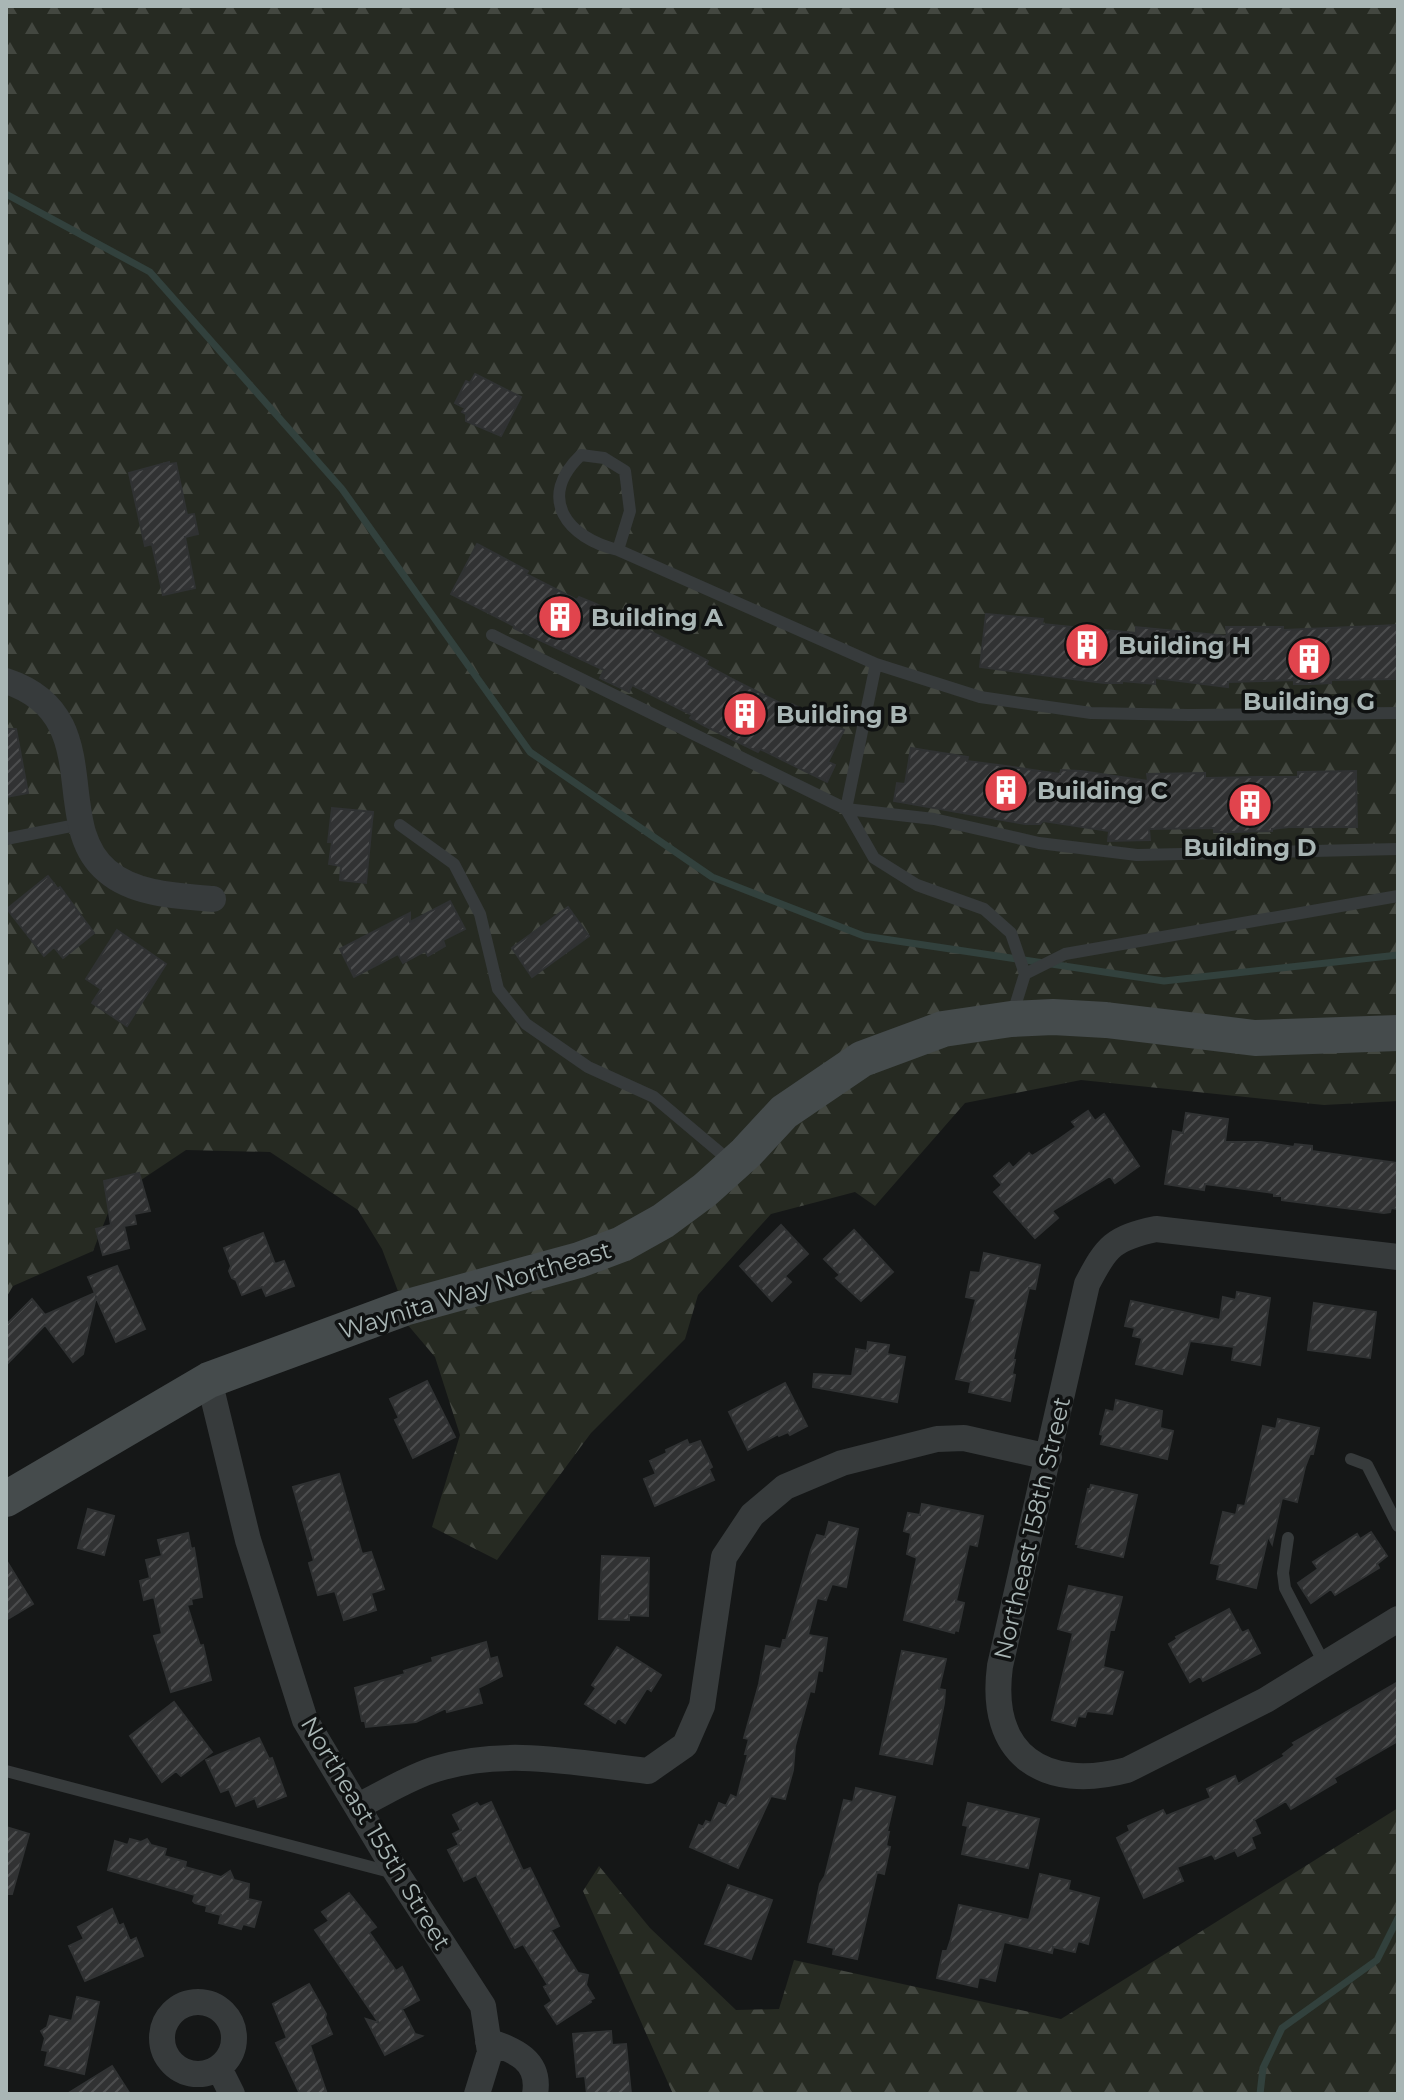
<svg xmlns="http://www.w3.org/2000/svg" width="1404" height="2100" font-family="Montserrat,sans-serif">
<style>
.forest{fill:url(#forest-firs)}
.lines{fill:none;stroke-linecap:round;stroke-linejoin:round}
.stream{stroke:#32413d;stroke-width:7}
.building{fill:url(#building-hatch);stroke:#303233;stroke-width:2}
.lane{stroke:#373b3c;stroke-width:12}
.street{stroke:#373b3c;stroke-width:26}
.secondary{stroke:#454b4c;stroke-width:36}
.labels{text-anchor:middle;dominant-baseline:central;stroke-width:7;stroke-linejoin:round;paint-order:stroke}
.poi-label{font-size:24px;font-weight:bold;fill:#a9b6b5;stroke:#101212;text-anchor:start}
.street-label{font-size:24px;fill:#a9b6b5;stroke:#101212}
</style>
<defs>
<pattern id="forest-firs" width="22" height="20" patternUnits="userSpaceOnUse" patternTransform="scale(2)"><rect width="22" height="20" fill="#262a22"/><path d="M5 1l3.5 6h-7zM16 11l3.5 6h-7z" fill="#434740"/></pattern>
<pattern id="building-hatch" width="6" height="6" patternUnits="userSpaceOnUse" patternTransform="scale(2)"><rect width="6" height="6" fill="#313233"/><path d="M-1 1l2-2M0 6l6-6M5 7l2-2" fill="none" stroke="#4c4d4e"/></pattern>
</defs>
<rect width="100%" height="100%" fill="#151717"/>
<!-- forest -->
<path class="forest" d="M6,6H1398V1101L1324,1105L1081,1080L965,1103L875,1206L855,1192L771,1214L698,1295L685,1339L591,1433L497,1560L432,1527L460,1435L435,1357L396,1311L404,1307L382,1249L358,1210L270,1152L186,1150L114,1198L93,1251L13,1286L6,1298Z
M1398,1808V2094H673L583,1891L599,1866L650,1928L736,2010L779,2009L794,1960L1061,2019Z"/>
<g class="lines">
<!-- stream -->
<path class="stream" d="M6,194L150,272L342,489L530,752L712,877L864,936L1164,981L1398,955
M1260,2094L1263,2068L1282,2028L1377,1960L1398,1918"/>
</g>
<!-- building -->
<path class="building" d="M475,374L521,397L501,436L466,421V414L462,412L465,408L455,403L466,381L470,383Z
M169,462V464L176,463L187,515L194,514L198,534L185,537L195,588L163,595L152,544L145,546L129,473Z
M477,544L528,571L526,574L577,600L579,597L596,604L689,651L708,661L706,665L732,679L790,708L792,704L844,730L828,762L835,765L827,782L760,749L758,752L705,726L690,718L692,715L632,685L629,692L600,678L604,670L514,628V626L451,594Z
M986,614L1043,619L1042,624L1083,628L1136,633V627L1227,636L1226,627H1283V630L1397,625L1398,679L1331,680V683L1312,684H1294V680L1228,682V687L1155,678V684L1122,681V683H1104L980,667Z
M6,729H16L28,793L6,797Z
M911,748L968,757L967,761L1006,766L1060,774L1061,770L1081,771L1148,781L1147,774L1205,773V778L1258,777H1298V772L1356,771L1357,827H1289L1272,829V831L1233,832H1214V828L1149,829L1150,840L1108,841L1109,831L1043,821L1040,824H1025L894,801L897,783L905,784Z
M332,808L373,812L366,883L340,880L341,866L329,864L332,842H328Z
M48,876L58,889L60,887L94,933L63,958L54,947L44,956L7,909Z
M450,901L465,929L443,940L445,946L428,956L425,951L403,963L398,954L354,977L340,949L410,913V922Z
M568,907L589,936L532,977L512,948Z
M117,930L166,964L127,1026L92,1003L101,989L86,979Z
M1088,1111L1095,1121L1104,1114L1139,1166L1115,1183L1110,1176L1052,1211L1058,1218L1035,1238L994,1192L1002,1185L994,1176L1009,1163L1013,1168L1029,1153L1032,1156L1059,1139L1076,1127L1072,1122Z
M1186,1113L1228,1119L1225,1142H1261L1294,1147L1295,1144L1312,1146V1151L1398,1163V1209L1391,1208L1390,1212L1384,1213L1282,1200V1196H1274V1193L1237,1188L1205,1184L1204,1190L1165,1184L1173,1131L1183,1133Z
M139,1173L150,1211L134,1214L136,1224L124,1226L129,1248L103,1255L96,1229L111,1225L104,1181Z
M781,1225L808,1254L785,1276L791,1282L772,1301L740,1266Z
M854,1230L893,1272L861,1301L836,1278L840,1275L824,1259Z
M263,1233L275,1264L284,1261L294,1286L266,1296L262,1287L242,1295L236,1280L232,1278L229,1271L231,1266L224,1248Z
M984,1253L1040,1265L1035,1289L1029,1288L1013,1360H1015L1012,1374L1015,1375L1010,1401L969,1392L971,1382L956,1379L976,1299L966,1297L971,1272L980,1273Z
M117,1266L145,1329L116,1342L96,1297L83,1354L73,1362L45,1325L6,1365V1325L32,1299L45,1315L95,1293L88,1277Z
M1237,1292L1270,1298L1260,1365L1232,1360L1234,1347L1190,1341L1182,1374L1136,1364L1142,1338L1133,1336L1135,1328L1125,1326L1131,1301L1220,1320L1223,1297L1236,1300Z
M1314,1303L1376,1312L1370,1358L1308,1350Z
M868,1342L889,1345L887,1354L905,1357L897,1402L813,1387L814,1374L852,1376L856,1349L867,1351Z
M427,1381L455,1437L413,1458L395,1420L399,1418L390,1399Z
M785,1383L807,1426L790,1435L788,1432L779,1436L778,1434L748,1450L729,1412Z
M1116,1400L1162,1411L1160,1428L1173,1431L1167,1459L1101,1444L1103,1435L1100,1434L1106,1410L1114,1412Z
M1278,1419L1319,1428L1313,1454H1310L1305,1467L1297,1502L1282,1498L1272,1544L1268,1536L1256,1588L1217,1579L1220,1565L1211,1563L1223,1512L1236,1515L1238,1505L1245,1506L1263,1426L1276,1429Z
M687,1440L689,1445L700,1441L712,1467L709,1469L714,1480L655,1506L644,1479L656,1474L650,1461L667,1453L666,1450Z
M339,1474L362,1554L371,1552L384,1589L371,1593L376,1610L344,1620L335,1591L318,1595L309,1563L314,1561L293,1487Z
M1091,1485L1137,1495L1123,1557L1078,1547L1079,1544H1076L1088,1489H1090Z
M922,1504L983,1516L977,1546L969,1544L956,1601L964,1603L958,1631L955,1630L954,1633L904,1620L917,1558L907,1554L911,1533L904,1531L908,1513L920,1515Z
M88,1509L114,1516L104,1555L78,1548Z
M829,1522L858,1529L846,1587L832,1584L826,1600L817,1598L808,1635L827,1638L822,1671L818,1670L814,1692L810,1691L795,1746L793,1770L785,1799L771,1796L738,1868L690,1847L699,1825L703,1827L706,1821L711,1823L719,1803L726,1806L731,1795L737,1798L748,1754H745L749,1739L744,1738L759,1684L766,1646L781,1649L783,1640H786L811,1550L817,1535L825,1537Z
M1371,1532L1387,1556L1377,1564L1379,1568L1335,1595L1331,1589L1311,1603L1298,1583L1318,1569L1313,1562L1357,1534L1360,1539Z
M188,1533L191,1549L194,1548L202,1597L191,1599L192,1604L187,1605L200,1646L203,1645L211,1680L171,1692L154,1636L162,1634L154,1597L144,1600L140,1581L150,1578L146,1560L162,1556L158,1540Z
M602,1556L649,1558L648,1616L629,1615V1620L599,1619Z
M6,1560L33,1604L6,1620Z
M1069,1586L1122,1597L1114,1630H1110L1103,1667L1123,1672L1112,1714L1087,1711L1085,1717L1078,1716L1075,1726L1052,1720L1073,1633L1058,1629Z
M1229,1609L1242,1633L1248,1630L1260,1653L1203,1681L1200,1676L1190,1682L1169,1644L1177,1639L1176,1637Z
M486,1642L490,1659L497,1657L502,1676L478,1688L482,1703L447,1712L446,1708L416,1722L366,1727L365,1721H362L355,1688L405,1674L404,1671L433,1662L432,1658Z
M617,1647L661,1675L651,1691L647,1688L625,1723L618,1718L615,1723L585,1704L596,1688L592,1685Z
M902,1651L946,1659L939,1689L945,1690L944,1703L932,1764L880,1754Z
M1398,1682V1741L1334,1778L1336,1782L1291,1809L1286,1801L1254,1820L1260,1833L1251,1837L1255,1848L1238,1856L1235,1850L1215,1859L1212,1854L1177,1867L1183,1881L1144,1898L1117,1838L1130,1831L1128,1826L1163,1810L1166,1816L1211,1798L1207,1789L1235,1776L1238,1784L1285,1756L1283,1754L1295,1745L1293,1743Z
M174,1702L212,1752L181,1776L176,1771L162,1782L130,1736Z
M259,1738L269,1759L272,1758L286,1796L258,1807L255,1798L236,1806L229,1789L221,1792L206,1760Z
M856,1788L895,1797L887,1832H889L886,1846L890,1847L884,1874L877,1872L857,1959L833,1954L834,1948L808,1942L820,1884L825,1876L844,1800L853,1802Z
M491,1802L523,1871L530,1868L559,1926L551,1930L578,1973L588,1975L586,1985L594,1998L590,2000L591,2002L557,2024L545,2006L552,2001L544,1987L548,1985L523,1944L515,1948L476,1875L464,1881L448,1850L459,1845L453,1834L461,1830L453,1815L477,1803L480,1807Z
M968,1803L1039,1819L1028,1868L962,1854L968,1826L963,1825Z
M6,1827L29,1834L12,1894H6Z
M130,1839L141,1842L147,1839L151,1845L166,1849L164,1856L186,1862L185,1867L221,1877L230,1871L234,1880L249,1884L248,1899L261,1902L254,1927L243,1924L241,1929L219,1923L221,1915L206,1911L207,1906L195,1903L193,1901L195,1895L108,1870L115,1841L128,1845Z
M1040,1874L1070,1881L1068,1890L1099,1898L1088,1944L1078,1941L1075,1952L1053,1947L1052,1953L1004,1942L995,1981L979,1977L977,1987L937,1978L943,1951H947L951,1939L959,1905L1029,1920Z
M728,1885L772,1900L751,1959L705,1944Z
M349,1893L376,1927L369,1932L396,1971L402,1967L419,2000L402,2009L415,2034L422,2036L385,2055L366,2019L379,2023L315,1930L329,1921L322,1912Z
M112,1909L119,1926L123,1924L130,1941L136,1938L143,1956L85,1981L69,1946L84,1939L78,1927Z
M309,1984L326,2014L325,2018L332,2034L310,2045L327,2094H300L276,2043L287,2038L273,2004Z
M77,1997L99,2002L84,2074L45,2065L48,2051L42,2050L45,2038L41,2031L47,2027L50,2016L72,2021Z
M611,2031L612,2045L626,2044L631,2094H587L585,2076L577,2077L573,2034Z
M112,2066L130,2094H67Z"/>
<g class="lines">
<!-- lane -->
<path class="lane" d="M618,550L630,511L625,471L604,458L581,455C536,498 567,538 618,550L876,664L980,697L1091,713L1189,715L1398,713
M492,635L846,809L934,819L1039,843L1137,855L1398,849
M876,664L846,809L874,858L917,885L984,909L1011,933L1025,974L1012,1016
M400,825L454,864L480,914L498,989L526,1024L588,1067L654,1097L730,1161
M6,839L81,824
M1025,974L1065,954L1398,896
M1351,1459L1367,1465L1398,1526
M1288,1538L1283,1573L1285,1588L1325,1665
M6,1771L394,1873"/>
<!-- street -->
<path class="street" d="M6,681C109,715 49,823 107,871C135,895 179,896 213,899
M1398,1257L1156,1229C1113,1238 1107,1246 1087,1284L1000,1666C988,1755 1044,1792 1127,1770L1266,1700L1398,1619
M209,1380L248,1540L305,1720L398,1875L483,2006L490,2052L477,2094
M358,1806C383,1794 409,1777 436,1769C505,1747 577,1763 648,1771L685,1745L702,1706L724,1557L752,1515L785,1487L842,1463L937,1439L964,1438L1049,1457
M162 2038a36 36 0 1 1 72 0a36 36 0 1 1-72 0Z
M488,2041C514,2050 541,2060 535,2094
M219,2068L232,2094"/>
<!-- secondary -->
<path class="secondary" d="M6,1499L209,1380L404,1308L579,1260L622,1244L663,1221L705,1190L746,1153L784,1112L862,1059L943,1029L1011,1019L1053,1017L1106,1020L1255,1038L1398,1033"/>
</g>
<!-- icons -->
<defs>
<g id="building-disc" transform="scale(2.3)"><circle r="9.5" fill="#e1444d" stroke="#101212"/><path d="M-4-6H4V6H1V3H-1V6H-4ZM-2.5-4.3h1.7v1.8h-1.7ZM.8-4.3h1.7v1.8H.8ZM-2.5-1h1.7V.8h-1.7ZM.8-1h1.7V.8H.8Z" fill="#fff"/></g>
</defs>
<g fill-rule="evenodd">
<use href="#building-disc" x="560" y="617"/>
<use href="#building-disc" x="1087" y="645"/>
<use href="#building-disc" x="1309" y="659"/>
<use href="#building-disc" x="745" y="714"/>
<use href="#building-disc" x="1006" y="790"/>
<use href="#building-disc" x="1250" y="805"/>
</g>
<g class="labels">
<!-- poi labels -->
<g class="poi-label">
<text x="591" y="617">Building A</text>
<text x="1118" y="645">Building H</text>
<text x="1309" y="701" text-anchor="middle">Building G</text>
<text x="776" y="714">Building B</text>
<text x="1037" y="790">Building C</text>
<text x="1250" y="847" text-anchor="middle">Building D</text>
</g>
<!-- street labels -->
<g class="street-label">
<text transform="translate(475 1290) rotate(-17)">Waynita Way Northeast</text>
<text transform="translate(1032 1528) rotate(-77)">Northeast 158th Street</text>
<text transform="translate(376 1833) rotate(59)">Northeast 155th Street</text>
</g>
</g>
<!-- border -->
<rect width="1404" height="2100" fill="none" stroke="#a9b6b5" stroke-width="16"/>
</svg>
